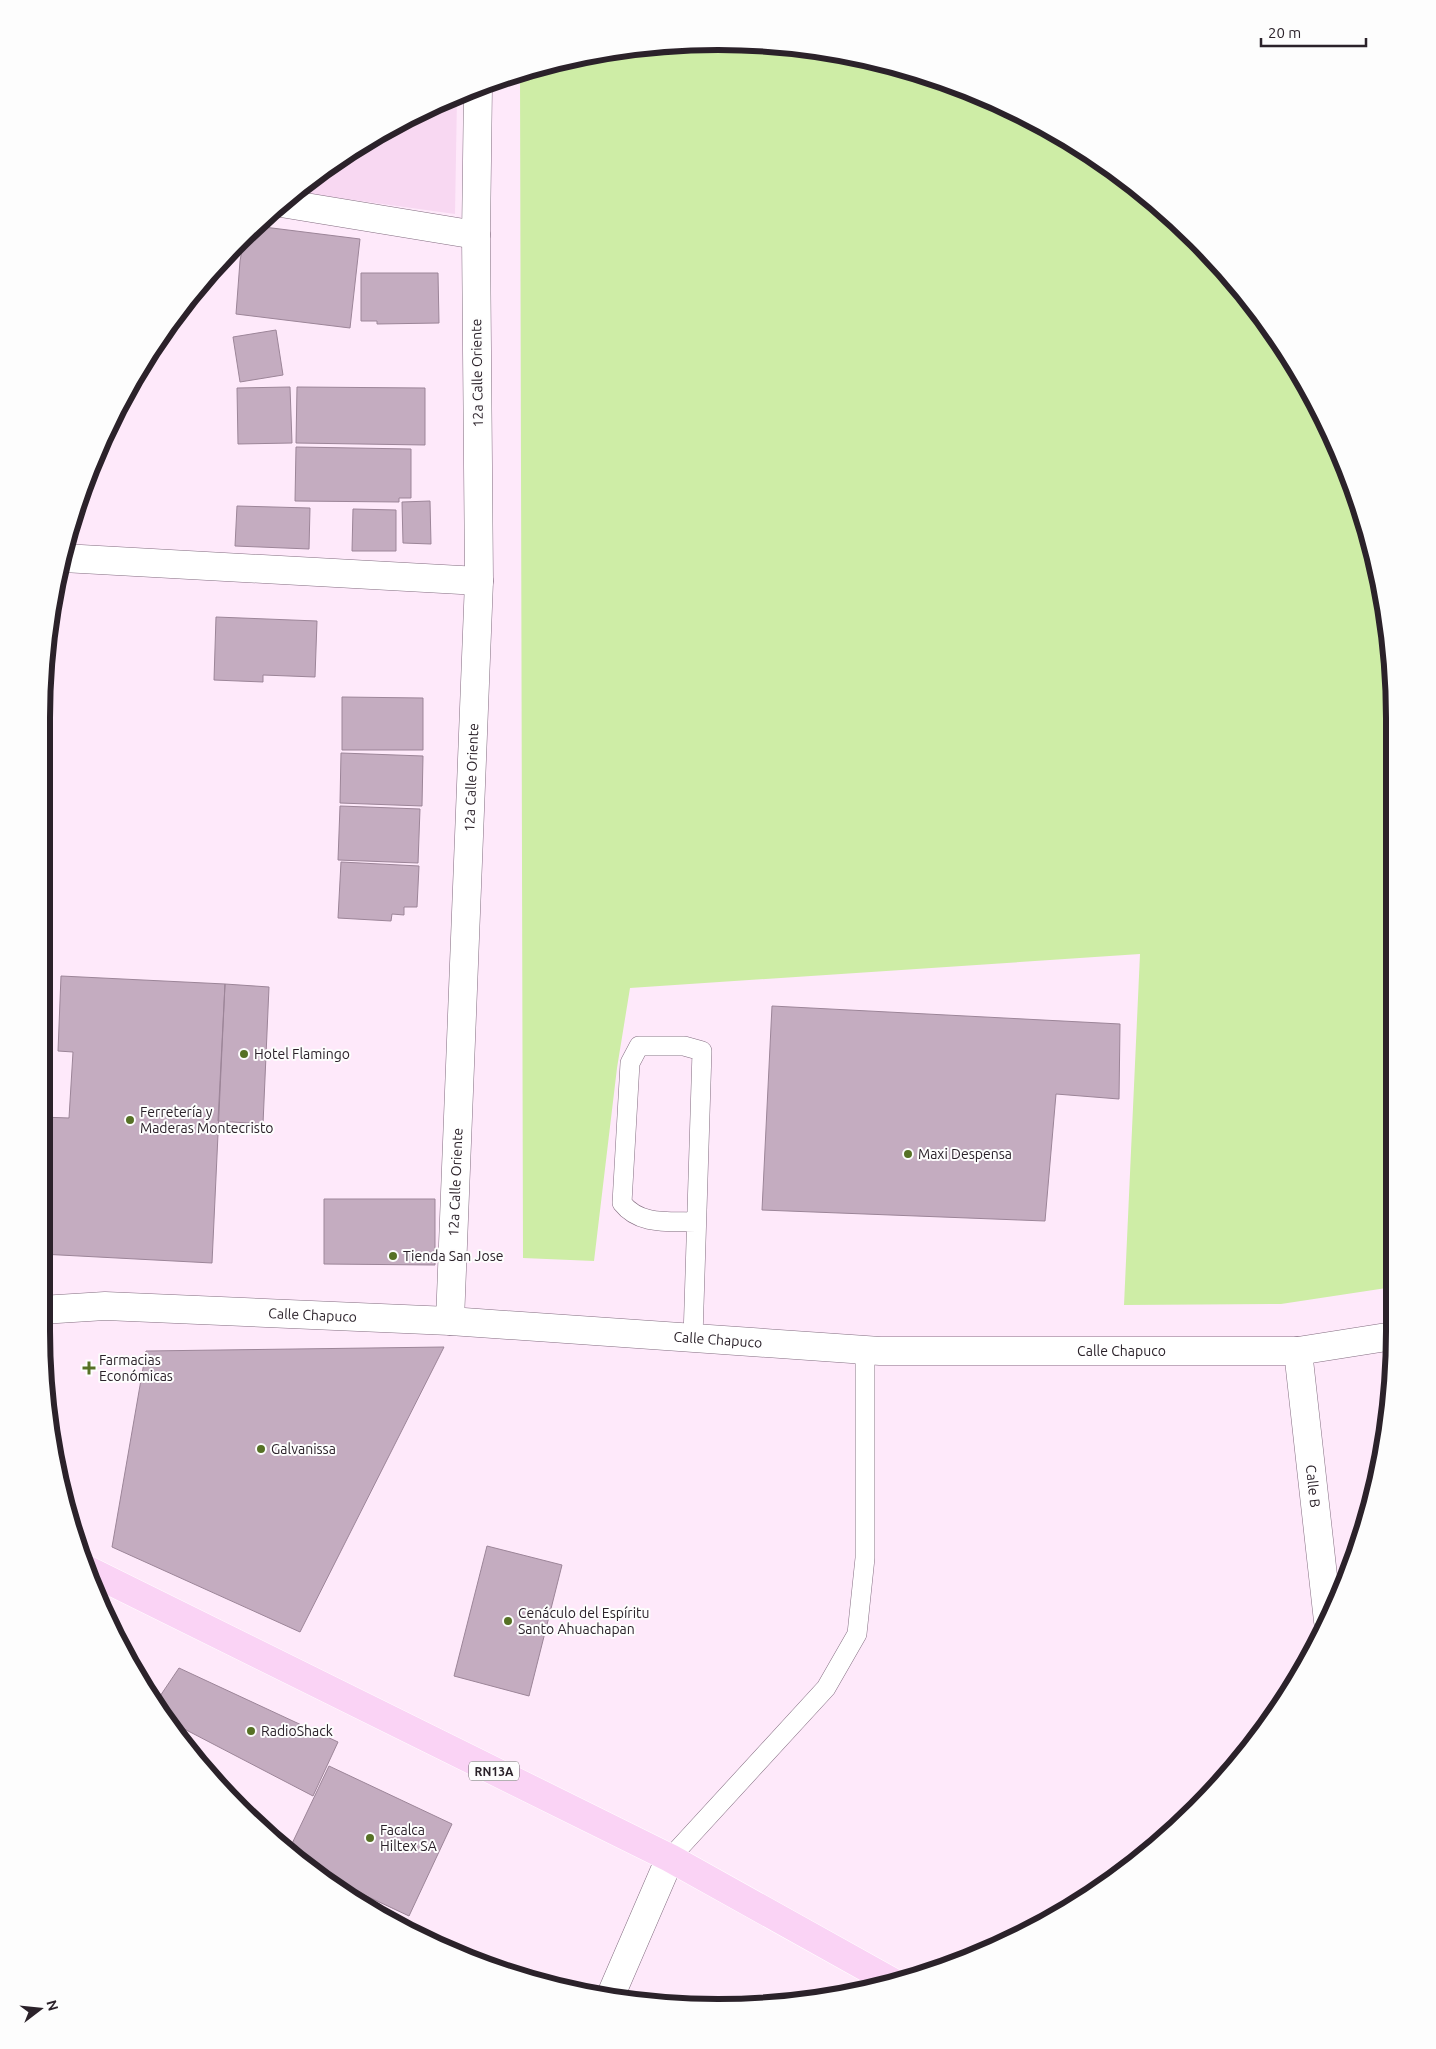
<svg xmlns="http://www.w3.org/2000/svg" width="1436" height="2049" font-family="Ubuntu,sans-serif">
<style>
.built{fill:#f8d8f2}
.green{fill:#ceeda6}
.building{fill:#c4acc0;stroke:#9c8598}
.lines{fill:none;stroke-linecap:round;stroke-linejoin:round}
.service-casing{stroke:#836d80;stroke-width:20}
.pedestrian-casing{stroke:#836d80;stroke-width:29}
.minor-casing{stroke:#836d80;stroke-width:29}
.tertiary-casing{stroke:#836d80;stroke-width:29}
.primary-casing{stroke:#fff;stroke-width:29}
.service{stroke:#fff;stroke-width:19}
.pedestrian{stroke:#fff;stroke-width:28}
.minor{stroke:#fff;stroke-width:28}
.tertiary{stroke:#fff;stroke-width:28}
.primary{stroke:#fad3f5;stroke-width:28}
.poi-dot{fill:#567125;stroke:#fdfdfd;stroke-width:2}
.labels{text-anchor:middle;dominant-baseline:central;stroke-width:4;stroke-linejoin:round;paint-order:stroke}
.shield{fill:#fdfdfd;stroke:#6a6469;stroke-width:1}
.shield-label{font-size:12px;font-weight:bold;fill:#2b222a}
.street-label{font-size:14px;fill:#2b222a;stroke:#fdfdfd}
.poi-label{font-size:14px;fill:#2b222a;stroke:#fdfdfd;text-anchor:start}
.rim{fill:none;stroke:#2b222a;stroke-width:6}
</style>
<rect width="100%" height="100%" fill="#fee9fa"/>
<!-- built -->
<path class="built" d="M457,97L455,214L296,192L379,132Z"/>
<!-- green -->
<path class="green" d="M762,43L893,64L1017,111L1130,181L1227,272L1325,419L1359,501L1389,629L1393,1287L1281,1304L1124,1305L1140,954L630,988L617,1068L594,1261L523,1258L520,73L629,47Z"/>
<!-- building -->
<path class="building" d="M256,226L360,239L350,328L236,314L240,261L244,239Z
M361,273H438L439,323L377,324V321H361Z
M276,330L283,375L240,382L233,337Z
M290,387L292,443L238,444L237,388Z
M297,387L425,388V445L296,443Z
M296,447L411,449V498H399V502L295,501Z
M430,501L431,544L403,543L402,502Z
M237,506L310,508L309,549L235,546Z
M353,509L396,510V551H352Z
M216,617L317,621L315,677L263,675V682L214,680Z
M342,697L423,698V750H342Z
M341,753L423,756L422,806L340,803Z
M340,806L420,809L418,863L338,860Z
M341,862L419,866L417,907H404V915L392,914L391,921L338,918Z
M61,976L225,984L212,1263L41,1254V1117L69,1118L73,1052L58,1051Z
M225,984L269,987L263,1124L218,1121Z
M772,1006L1120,1024L1119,1099L1056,1094L1045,1221L762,1210Z
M324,1199H435V1265L324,1264Z
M444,1347L300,1632L112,1547L146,1351Z
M487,1546L562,1565L529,1696L454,1676Z
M179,1668L338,1742L313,1796L167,1720L154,1705Z
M329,1766L452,1824L409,1916L311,1870L288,1852Z"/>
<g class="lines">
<!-- service casing -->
<g class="service-casing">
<path id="service" d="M693,1338L702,1051L684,1046H639L630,1063L622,1203C640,1226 669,1221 696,1222
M670,1858L826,1688L857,1634L865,1558V1350"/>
</g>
<!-- pedestrian casing -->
<g class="pedestrian-casing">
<path id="pedestrian" d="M63,558L479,581"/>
</g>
<!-- minor casing -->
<g class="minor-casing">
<g id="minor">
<path d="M281,203L476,235"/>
<path id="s1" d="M450,1321L479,581L476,235L478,87"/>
<path id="s2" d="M1298,1351L1328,1621"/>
<path d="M610,1997L670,1858"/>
</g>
</g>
<!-- tertiary casing -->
<g class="tertiary-casing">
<g id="tertiary">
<path id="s3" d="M41,1310L105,1306L450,1321L880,1351H1298L1393,1336"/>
</g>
</g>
<!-- primary casing -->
<g class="primary-casing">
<path id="primary" d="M86,1569L670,1858L896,1984"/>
</g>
<!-- service -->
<use href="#service" class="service"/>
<!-- pedestrian -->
<use href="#pedestrian" class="pedestrian"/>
<!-- minor -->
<use href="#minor" class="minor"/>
<!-- tertiary -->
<use href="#tertiary" class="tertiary"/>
<!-- primary -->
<use href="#primary" class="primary"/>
</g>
<!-- markers -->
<g class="poi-dot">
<circle cx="244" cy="1054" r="5"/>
<circle cx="130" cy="1120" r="5"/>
<circle cx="908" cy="1154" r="5"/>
<circle cx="393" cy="1256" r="5"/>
<path d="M86.5 1360.5h5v5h5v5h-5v5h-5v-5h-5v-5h5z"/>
<circle cx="261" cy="1449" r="5"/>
<circle cx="508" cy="1621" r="5"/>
<circle cx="251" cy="1731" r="5"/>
<circle cx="370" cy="1838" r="5"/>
</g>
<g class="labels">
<!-- shield labels -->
<rect class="shield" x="469" y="1761.5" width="50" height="19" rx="4"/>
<g class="shield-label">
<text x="494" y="1771">RN13A</text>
</g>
<!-- street labels -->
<g class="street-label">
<text transform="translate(477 373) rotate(-91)">12a Calle Oriente</text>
<text stroke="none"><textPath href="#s1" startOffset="544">12a Calle Oriente</textPath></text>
<text stroke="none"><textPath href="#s1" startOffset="139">12a Calle Oriente</textPath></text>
<text stroke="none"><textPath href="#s3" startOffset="272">Calle Chapuco</textPath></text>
<text stroke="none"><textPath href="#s3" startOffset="678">Calle Chapuco</textPath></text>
<text stroke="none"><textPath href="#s3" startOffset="1082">Calle Chapuco</textPath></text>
<text stroke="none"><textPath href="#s2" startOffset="136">Calle B</textPath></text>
</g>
<!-- poi labels -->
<g class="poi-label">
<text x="254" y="1054">Hotel Flamingo</text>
<text x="140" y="1112">Ferretería y<tspan x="140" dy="16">Maderas Montecristo</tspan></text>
<text x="918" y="1154">Maxi Despensa</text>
<text x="403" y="1256">Tienda San Jose</text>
<text x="99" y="1360">Farmacias<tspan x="99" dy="16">Económicas</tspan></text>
<text x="271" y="1449">Galvanissa</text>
<text x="518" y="1613">Cenáculo del Espíritu<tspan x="518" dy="16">Santo Ahuachapan</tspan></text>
<text x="261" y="1731">RadioShack</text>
<text x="380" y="1830">Facalca<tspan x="380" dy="16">Hiltex SA</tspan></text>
</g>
</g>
<!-- crop -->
<path d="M0 0H1436V2049H0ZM718 50H718A668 668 0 0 1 1386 718V1331A668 668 0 0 1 718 1999H718A668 668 0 0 1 50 1331V718A668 668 0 0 1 718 50Z" fill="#fdfdfd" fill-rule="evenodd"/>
<path class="rim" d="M718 50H718A668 668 0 0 1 1386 718V1331A668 668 0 0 1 718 1999H718A668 668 0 0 1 50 1331V718A668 668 0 0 1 718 50Z"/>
<!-- north arrow -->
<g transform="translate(40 2009) rotate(74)" stroke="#fdfdfd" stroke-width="4" paint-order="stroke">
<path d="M0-4L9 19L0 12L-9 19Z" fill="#2b222a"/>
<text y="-8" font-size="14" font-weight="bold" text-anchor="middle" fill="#2b222a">N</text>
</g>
<!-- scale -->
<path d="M1261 38v8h105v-8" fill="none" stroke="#2b222a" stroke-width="2.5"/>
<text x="1268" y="38" font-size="15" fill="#2b222a" stroke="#fdfdfd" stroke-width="4" paint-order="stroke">20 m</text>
</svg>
